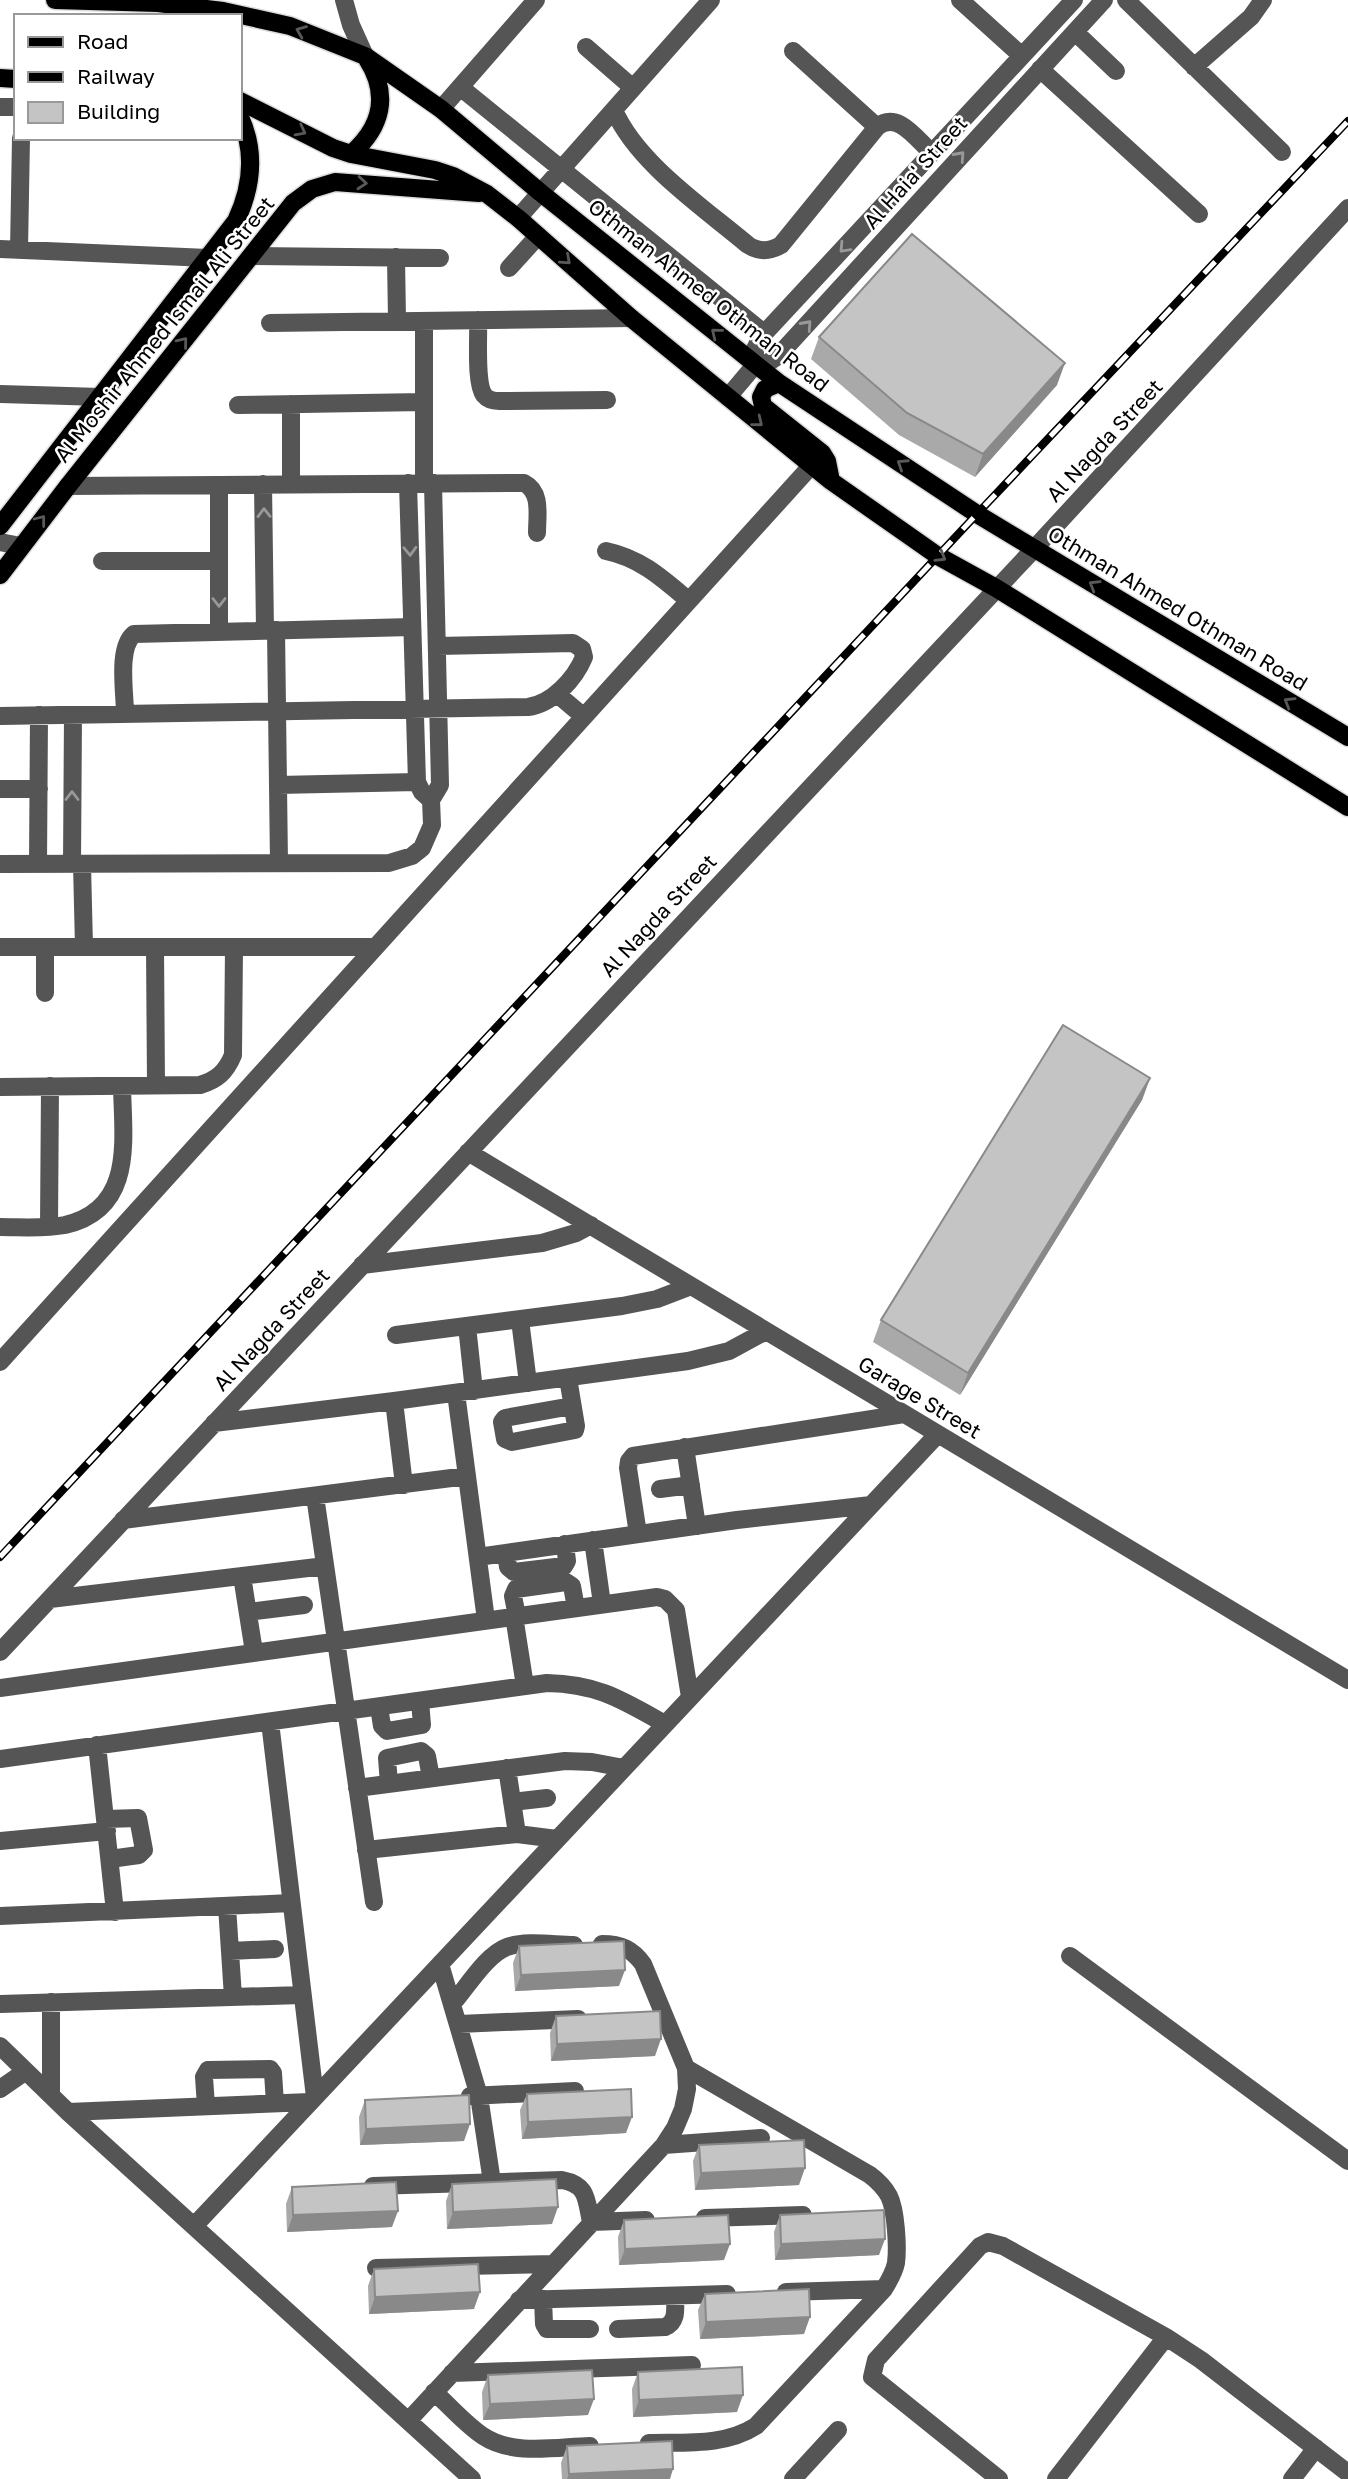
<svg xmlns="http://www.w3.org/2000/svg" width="1348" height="2479" font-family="'Golos Text',sans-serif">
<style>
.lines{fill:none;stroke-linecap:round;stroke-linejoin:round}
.major-casing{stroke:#dbdbdb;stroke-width:21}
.minor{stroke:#555;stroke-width:18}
.major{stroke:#000;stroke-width:18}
.rail-casing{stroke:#000;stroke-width:8}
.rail{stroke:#fff;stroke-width:5;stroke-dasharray:16;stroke-linecap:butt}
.wall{fill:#a9a9a9}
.shaded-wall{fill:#898989}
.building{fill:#c4c4c4;stroke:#898989;stroke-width:2}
.oneway{stroke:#595959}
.oneway2{stroke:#999}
.labels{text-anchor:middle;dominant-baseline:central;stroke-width:5;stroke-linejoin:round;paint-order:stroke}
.street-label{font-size:21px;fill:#000;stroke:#fff}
</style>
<rect width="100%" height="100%" fill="#fff"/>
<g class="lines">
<!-- major casing -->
<g class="major-casing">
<path id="major" d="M55,0L158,3L223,11L290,26L365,56L441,109L541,193L779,383L977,514L1348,737
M0,78L16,79
M240,101L333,148L351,154L435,170L453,176L487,194L518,218L631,318L831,481L938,556L996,588L1348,807
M351,154C382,127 390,95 367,59
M779,383L765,389L761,397L763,406L822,453L827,461L831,481
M0,526L236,221C252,187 256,152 240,117
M0,575L68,486L293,203L312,189L335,182L479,193"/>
</g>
<!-- minor -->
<path class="minor" d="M344,0L351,25L365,56
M960,0L1022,56
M1126,0L1282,152
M1075,32L1116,71
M586,47L633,88
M793,51L877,127
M1194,67L1251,17L1263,0
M1040,69L1199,214
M460,87L764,333
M0,107H16
M441,109L536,0
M614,110C637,163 703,207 748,245C759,252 769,252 781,245L877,127C898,110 917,140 932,153
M518,218L711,0
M0,249L208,258
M19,250L21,138
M251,256L440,258
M396,257L397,321
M509,268L538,236
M478,320C479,337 475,383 484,395C488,400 493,401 499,401L607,400
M270,323L631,318
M755,365V349L761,337L1074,0
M0,394L101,397
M728,397L755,365L766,364L778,356L1104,0
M291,404V484
M238,405L424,402
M408,483L417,782L422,792L431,800
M424,483V321
M263,484L265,630
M219,485V631
M68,486L524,483C542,492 537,515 537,533
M0,542L21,546
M606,551C640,558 662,578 688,600
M102,561H219
M276,630L279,863
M557,694L583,716
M125,714C125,692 117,648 134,634L412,627
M0,716L528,707C552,704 575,679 584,657L582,649L573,643L437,646
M278,785L417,782
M0,789H39
M0,864L389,863L412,856L422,848L432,825L431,800L440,785L433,483
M38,864L39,715
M72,864L73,715
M82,864L84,947
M0,947H374
M45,947V993
M155,947L156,1085
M0,1087L200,1085C217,1080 226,1072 233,1055L234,947
M468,1152L1348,1680
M49,1226L50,1086
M0,1227C21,1227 44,1229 65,1225C135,1209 123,1140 122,1086
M362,1265L542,1243L576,1233L591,1225
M520,1320L528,1383
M467,1326L474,1391
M396,1335L622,1306L657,1299L691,1286
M0,1362L811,466
M568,1378L576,1426L575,1430L512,1442L505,1439L502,1422L505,1418L572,1406
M456,1393L486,1620
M394,1401L404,1485
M214,1423L394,1401L688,1361L729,1351L766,1331
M685,1447L697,1526
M660,1489L691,1485
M315,1496L374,1902
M123,1520L467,1476
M638,1534L628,1468L629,1461L633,1456L904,1414
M593,1540L602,1604
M506,1553L508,1567L514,1572L564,1566L567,1561L565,1544
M478,1557L737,1520L871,1505
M242,1576L254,1652
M50,1599L325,1566
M248,1612L304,1605
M514,1616L525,1686
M517,1616L513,1596L516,1589L566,1582L572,1586L576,1608
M0,1652L1034,549L1348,208
M0,1688L657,1597L665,1599L676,1610L690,1697
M379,1707L382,1726L387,1731L422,1725L420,1701
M270,1722L315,2097
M97,1745L115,1912
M0,1759L547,1683C598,1684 622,1700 665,1724
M507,1768L517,1834
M389,1784L387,1758L421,1751L427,1756L431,1778
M357,1788L565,1761L592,1762L624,1768
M512,1802L547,1798
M106,1819L138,1818L144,1850L139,1855L110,1859
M0,1841L107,1831
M366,1850L517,1834L557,1839
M227,1906L233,1997
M0,1916L291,1903
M230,1951L275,1949
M1070,1956L1348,2161
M440,1964L479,2096L492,2182
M51,2002V2095
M453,2003C467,1987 487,1954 507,1947C526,1940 554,1945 574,1945
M0,2004L302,1995
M459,2024L578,2019
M0,2046L68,2112L472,2479
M0,2089L26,2071
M470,2096L575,2091
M206,2106L204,2077L208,2070L270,2069L273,2073L275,2103
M68,2112L310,2102
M664,2145L761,2138
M373,2186L562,2180C588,2185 586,2199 591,2222L646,2220
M705,2218L803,2215
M195,2225L937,1435
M376,2268L553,2264
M786,2292L884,2289
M543,2299L544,2324L547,2329H590
M519,2300L727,2294
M618,2329L665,2327C678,2322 675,2308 675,2296
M452,2373L692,2365
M434,2392C450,2406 465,2424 483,2436C513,2456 556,2447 590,2446
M408,2421L664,2145L675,2128L683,2109L687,2089L686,2068L643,1964C632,1949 621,1944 602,1944
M649,2443C686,2442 725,2446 756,2426L884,2289C889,2281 894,2273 896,2263C898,2247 896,2210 889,2196C884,2187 878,2181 870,2175L686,2068
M793,2479L838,2430
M999,2479L872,2377L876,2360L980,2246L988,2242L1003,2246L1166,2337L1201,2360L1348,2473
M1056,2479L1166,2337
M1292,2479L1316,2448"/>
<!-- major -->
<use href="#major" class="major"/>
<!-- rail casing -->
<g class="rail-casing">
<path id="rail" d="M0,1557L977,514L1348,121"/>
</g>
<!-- rail -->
<use href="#rail" class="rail"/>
</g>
<!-- wall -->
<path class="wall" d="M819,337L1057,385L975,477L899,435L811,359Z
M1150,1078L1142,1100L960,1395L873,1342L881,1320Z
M519,1946L619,1986L515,1991L513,1963Z
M556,2016L655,2056L551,2061L550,2033Z
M527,2094L626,2133L522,2139L520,2110Z
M365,2100L464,2141L360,2145L359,2117Z
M699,2145L799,2185L695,2190L693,2161Z
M452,2184L552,2224L447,2229L446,2201Z
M292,2187L392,2227L287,2232L286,2204Z
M780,2215L879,2255L775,2260L774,2232Z
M624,2220L724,2260L619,2265L618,2237Z
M374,2269L474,2309L369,2314L368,2286Z
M705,2294L804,2334L700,2339L698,2310Z
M638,2372L737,2412L633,2417L632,2389Z
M488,2375L588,2415L483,2420L482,2392Z
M567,2446L670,2479H562L561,2463Z"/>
<!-- shaded-wall -->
<path class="shaded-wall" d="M1065,363L1057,385L975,477L983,454Z
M1150,1078L1142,1100L960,1395L968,1373Z
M625,1970L619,1986L515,1991L521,1975Z
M661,2039L655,2056L551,2061L557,2044Z
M632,2117L626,2133L522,2139L528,2122Z
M470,2124L464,2141L360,2145L366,2129Z
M805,2168L799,2185L695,2190L701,2173Z
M558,2207L552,2224L447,2229L453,2212Z
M398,2211L392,2227L287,2232L293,2215Z
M885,2239L879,2255L775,2260L781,2244Z
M730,2244L724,2260L619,2265L625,2249Z
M480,2292L474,2309L369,2314L375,2297Z
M810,2317L804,2334L700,2339L706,2322Z
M743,2395L737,2412L633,2417L639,2400Z
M594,2399L588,2415L483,2420L490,2404Z
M673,2469L670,2479H567L569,2474Z"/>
<!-- building -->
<path class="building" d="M912,234L1065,363L983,454L907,413L819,337Z
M1063,1025L1150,1078L968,1373L881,1320Z
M624,1941L625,1970L521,1975L519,1946Z
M660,2011L661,2039L557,2044L556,2016Z
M631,2089L632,2117L528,2122L527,2094Z
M469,2095L470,2124L366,2129L365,2100Z
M804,2140L805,2168L701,2173L699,2145Z
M556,2179L558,2207L453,2212L452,2184Z
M396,2182L398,2211L293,2215L292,2187Z
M884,2210L885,2239L781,2244L780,2215Z
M728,2215L730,2244L625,2249L624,2220Z
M478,2264L480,2292L375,2297L374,2269Z
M809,2289L810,2317L706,2322L705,2294Z
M742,2367L743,2395L639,2400L638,2372Z
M592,2370L594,2399L490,2404L488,2375Z
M672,2441L673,2469L569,2474L567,2446Z"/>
<!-- one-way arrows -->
<defs><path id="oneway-chevron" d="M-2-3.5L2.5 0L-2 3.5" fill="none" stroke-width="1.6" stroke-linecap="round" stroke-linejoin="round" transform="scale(1.75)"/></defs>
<g class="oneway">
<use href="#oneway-chevron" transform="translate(301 31) rotate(-158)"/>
<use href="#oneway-chevron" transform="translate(301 131) rotate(28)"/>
<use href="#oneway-chevron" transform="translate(362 183) rotate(5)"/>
<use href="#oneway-chevron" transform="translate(566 260) rotate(42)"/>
<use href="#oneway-chevron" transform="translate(716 333) rotate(-141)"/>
<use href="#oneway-chevron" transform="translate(183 342) rotate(-51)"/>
<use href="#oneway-chevron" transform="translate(758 422) rotate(39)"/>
<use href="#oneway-chevron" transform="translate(902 464) rotate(-147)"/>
<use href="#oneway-chevron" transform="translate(41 520) rotate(-52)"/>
<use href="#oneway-chevron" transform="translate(941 557) rotate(31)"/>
<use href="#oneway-chevron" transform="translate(1094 585) rotate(-149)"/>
<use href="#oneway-chevron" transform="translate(1289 702) rotate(-149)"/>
</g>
<g class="oneway2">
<use href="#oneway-chevron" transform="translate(960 156) rotate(-48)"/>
<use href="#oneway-chevron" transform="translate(844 248) rotate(133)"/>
<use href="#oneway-chevron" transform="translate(807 325) rotate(-48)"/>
<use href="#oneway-chevron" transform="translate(264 513) rotate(-91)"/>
<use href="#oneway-chevron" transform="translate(410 551) rotate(88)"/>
<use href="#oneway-chevron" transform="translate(219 602) rotate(90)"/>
<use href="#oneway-chevron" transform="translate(72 796) rotate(-90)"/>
</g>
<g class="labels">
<!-- street labels -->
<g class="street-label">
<text transform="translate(915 172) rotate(-48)">Al Haia' Street</text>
<text transform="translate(709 295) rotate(38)">Othman Ahmed Othman Road</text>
<text transform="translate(164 329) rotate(-51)">Al Moshir Ahmed Ismail Ali Street</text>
<text transform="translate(1104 440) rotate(-47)">Al Nagda Street</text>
<text transform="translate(1178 608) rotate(31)">Othman Ahmed Othman Road</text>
<text transform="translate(658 915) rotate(-47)">Al Nagda Street</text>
<text transform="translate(271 1329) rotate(-47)">Al Nagda Street</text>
<text transform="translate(920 1397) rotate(31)">Garage Street</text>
</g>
</g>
<!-- legend -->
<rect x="14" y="14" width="228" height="126" fill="#ffffff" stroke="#999999" stroke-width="2"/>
<rect x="28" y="37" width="35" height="10" fill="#000000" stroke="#999999" stroke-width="2"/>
<text x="77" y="49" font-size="21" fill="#000000">Road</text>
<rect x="28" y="72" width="35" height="10" fill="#000000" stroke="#999999" stroke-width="2"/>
<text x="77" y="84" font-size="21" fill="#000000">Railway</text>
<rect x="28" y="102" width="35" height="21" fill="#c4c4c4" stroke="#999999" stroke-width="2"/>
<text x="77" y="119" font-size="21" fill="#000000">Building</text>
</svg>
